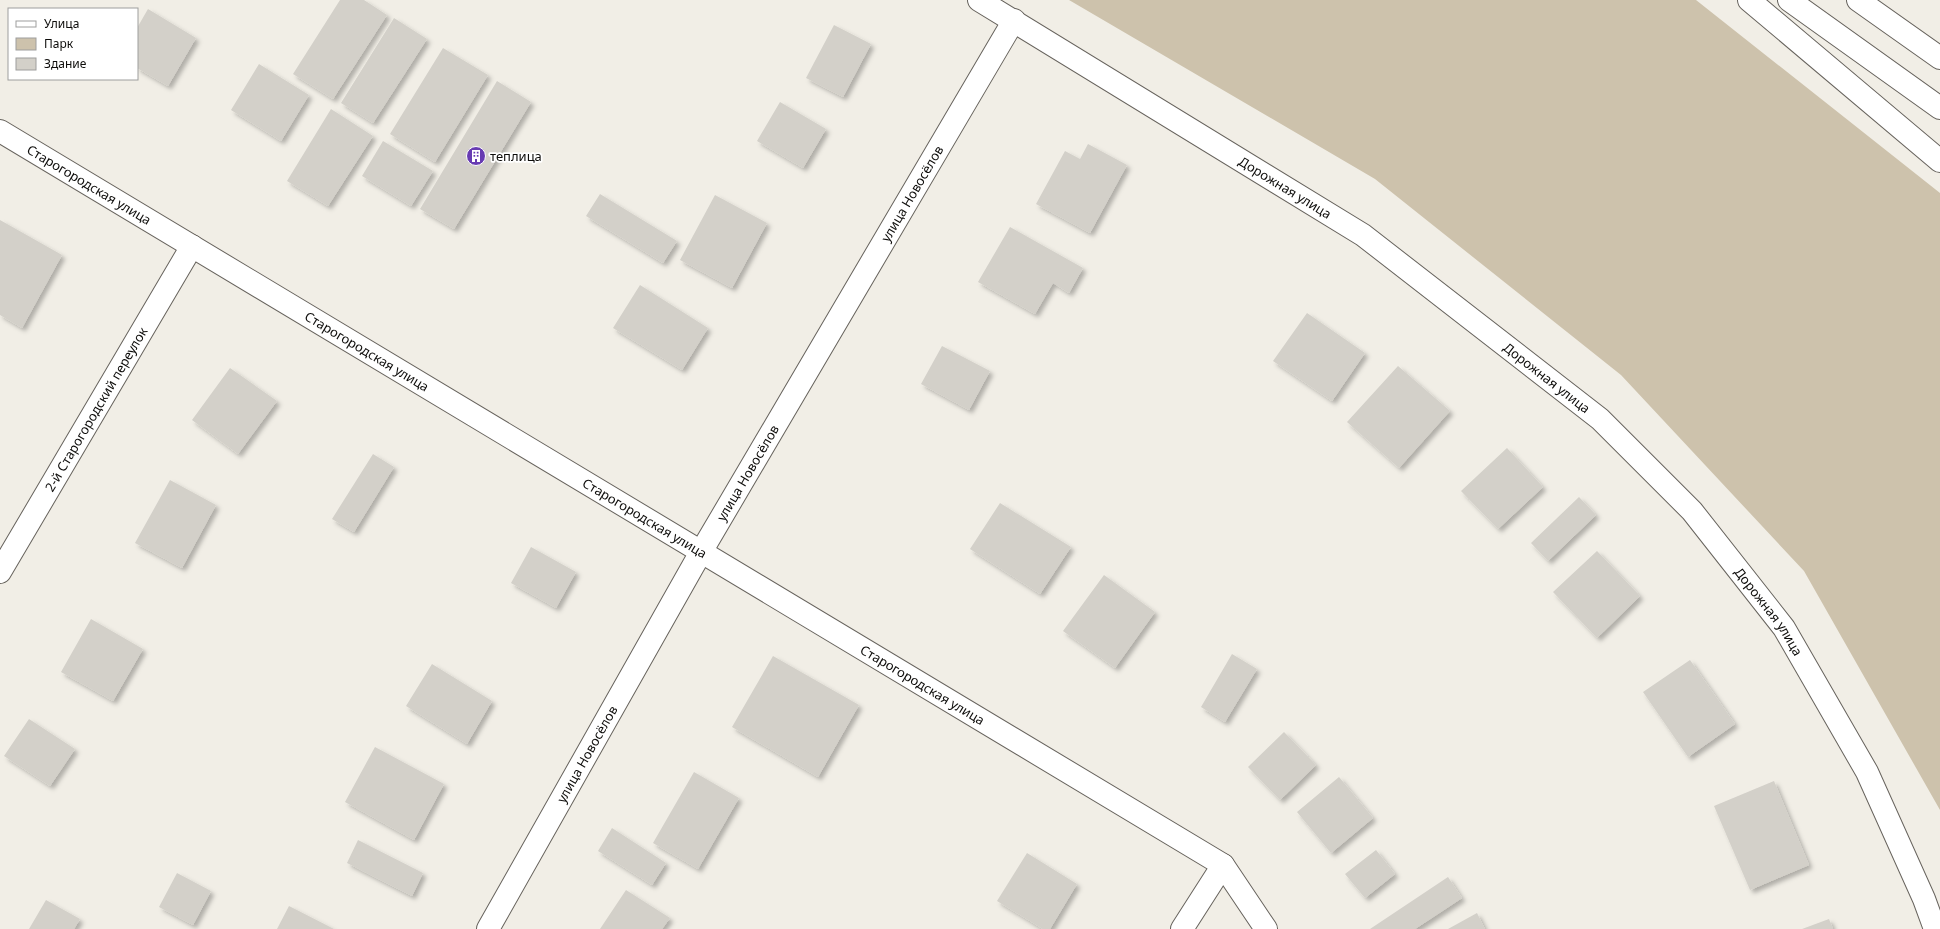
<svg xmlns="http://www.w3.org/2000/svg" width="1940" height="929" font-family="'Noto Sans',sans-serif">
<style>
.green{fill:#cdc2ac}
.building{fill:#d3d0c9;filter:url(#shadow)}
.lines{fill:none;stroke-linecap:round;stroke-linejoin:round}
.street-casing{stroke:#67635d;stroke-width:24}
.primary-casing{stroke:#67635d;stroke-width:24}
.street{stroke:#fff;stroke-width:22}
.primary{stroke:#fff;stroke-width:22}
.labels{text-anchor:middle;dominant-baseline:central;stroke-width:3.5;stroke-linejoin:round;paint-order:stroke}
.poi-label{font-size:13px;fill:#0d0c0a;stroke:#fff;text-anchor:start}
.street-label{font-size:13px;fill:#0d0c0a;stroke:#fff}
</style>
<defs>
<filter id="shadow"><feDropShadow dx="3.5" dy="3.5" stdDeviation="2" flood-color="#0004"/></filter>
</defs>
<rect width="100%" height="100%" fill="#f1eee6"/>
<!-- green -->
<path class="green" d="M1069,0H1696L1940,193V810L1804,571L1621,375L1375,179Z"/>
<!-- building -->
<path class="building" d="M340,0H364L387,15L333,99L293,74Z
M148,9L196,38L168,86L137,68V28Z
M394,18L427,39L373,123L341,103Z
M834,25L871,44L843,97L806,78Z
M443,48L488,75L435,162L390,134Z
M259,64L309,95L281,141L231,110Z
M497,81L531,102L454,229L420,209Z
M780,102L826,129L803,168L757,141Z
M331,109L373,136L328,206L287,181Z
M383,141L433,171L411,206L362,176Z
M1088,144L1127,165L1090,233L1036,204L1065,151L1080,159Z
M600,194L677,241L663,263L586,216Z
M715,195L767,223L732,288L680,260Z
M0,220L62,255L22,328L0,315Z
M1010,227L1083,268L1069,293L1053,283L1035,314L978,282Z
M640,285L708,328L682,370L613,328Z
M1307,313L1365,353L1332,401L1273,361Z
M942,346L990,371L969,410L921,384Z
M1398,366L1450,411L1399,468L1347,422Z
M230,368L277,401L238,454L192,420Z
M1507,448L1543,487L1498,529L1461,491Z
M373,454L394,467L354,532L332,519Z
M170,480L216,505L182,568L135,543Z
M1579,497L1596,515L1548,561L1531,543Z
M1000,503L1071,547L1040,594L970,549Z
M531,547L576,572L556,608L511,583Z
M1597,551L1640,596L1597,638L1553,592Z
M1104,575L1155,612L1115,668L1063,631Z
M91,619L143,649L113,701L61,672Z
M1232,654L1257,669L1225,722L1201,707Z
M773,656L859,705L818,777L732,727Z
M1690,660L1735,724L1688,757L1643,692Z
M432,664L492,701L467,744L406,706Z
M29,719L75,749L50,786L4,756Z
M1284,732L1316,765L1280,800L1248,767Z
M375,747L444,784L414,840L345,802Z
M694,772L739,798L698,869L653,843Z
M1339,777L1373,818L1331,853L1297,812Z
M1774,781L1809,865L1750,890L1714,806Z
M612,828L666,863L652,885L598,851Z
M358,840L423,873L412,896L347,863Z
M1376,850L1395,874L1365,898L1345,874Z
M1027,853L1077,884L1050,929H1043L997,901Z
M177,873L211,891L193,925L159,907Z
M1448,877L1462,898L1415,929H1370Z
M626,890L670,918L662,929H600Z
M46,900L80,919L74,929H29Z
M289,906L334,929H277Z
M1477,913L1485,929H1448Z
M1829,919L1833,929H1802Z"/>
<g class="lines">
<!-- street casing -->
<g class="street-casing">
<g id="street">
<path id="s1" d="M979,0L1363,235L1600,419L1692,511L1784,628L1867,772L1924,899L1935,929"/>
<path id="s2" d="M0,131L1223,865L1266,929"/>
<path id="s3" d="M0,572L192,246"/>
<path id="s4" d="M488,929L701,552L1014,20"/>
<path d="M1182,929L1223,865"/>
</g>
</g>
<!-- primary casing -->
<g class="primary-casing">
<path id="primary" d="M1749,0L1940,161
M1789,0L1940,108
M1858,0L1940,58"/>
</g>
<!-- street -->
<use href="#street" class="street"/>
<!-- primary -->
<use href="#primary" class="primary"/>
</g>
<!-- icons -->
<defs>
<g id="building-disc" transform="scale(1)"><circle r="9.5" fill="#673bb2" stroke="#fff"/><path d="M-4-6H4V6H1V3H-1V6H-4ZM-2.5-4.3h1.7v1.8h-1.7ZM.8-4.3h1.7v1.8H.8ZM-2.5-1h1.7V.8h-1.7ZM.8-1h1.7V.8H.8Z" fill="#fff"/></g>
</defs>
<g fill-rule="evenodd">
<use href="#building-disc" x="476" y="156"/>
</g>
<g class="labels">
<!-- poi labels -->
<g class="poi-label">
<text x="490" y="156">теплица</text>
</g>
<!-- street labels -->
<g class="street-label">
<text stroke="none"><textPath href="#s2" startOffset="104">Старогородская улица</textPath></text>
<text stroke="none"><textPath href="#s1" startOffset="359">Дорожная улица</textPath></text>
<text stroke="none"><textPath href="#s4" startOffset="849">улица Новосёлов</textPath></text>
<text stroke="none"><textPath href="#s2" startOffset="428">Старогородская улица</textPath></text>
<text stroke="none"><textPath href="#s1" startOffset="683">Дорожная улица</textPath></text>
<text stroke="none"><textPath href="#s3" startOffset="189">2-й Старогородский переулок</textPath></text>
<text stroke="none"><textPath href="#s4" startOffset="525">улица Новосёлов</textPath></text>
<text stroke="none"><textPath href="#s2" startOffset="752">Старогородская улица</textPath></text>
<text stroke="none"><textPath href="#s1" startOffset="1007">Дорожная улица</textPath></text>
<text stroke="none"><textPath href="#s2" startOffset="1076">Старогородская улица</textPath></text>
<text stroke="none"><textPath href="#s4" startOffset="201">улица Новосёлов</textPath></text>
</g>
</g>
<!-- legend -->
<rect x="8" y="8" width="130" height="72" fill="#ffffff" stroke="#9e9e9d"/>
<rect x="16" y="21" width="20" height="6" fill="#ffffff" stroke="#9e9e9d"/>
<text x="44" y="28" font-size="12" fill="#0d0c0a">Улица</text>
<rect x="16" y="38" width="20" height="12" fill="#cdc2ac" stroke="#9e9e9d"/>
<text x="44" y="48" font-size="12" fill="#0d0c0a">Парк</text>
<rect x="16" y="58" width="20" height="12" fill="#d3d0c9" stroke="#9e9e9d"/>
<text x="44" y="68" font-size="12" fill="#0d0c0a">Здание</text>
</svg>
